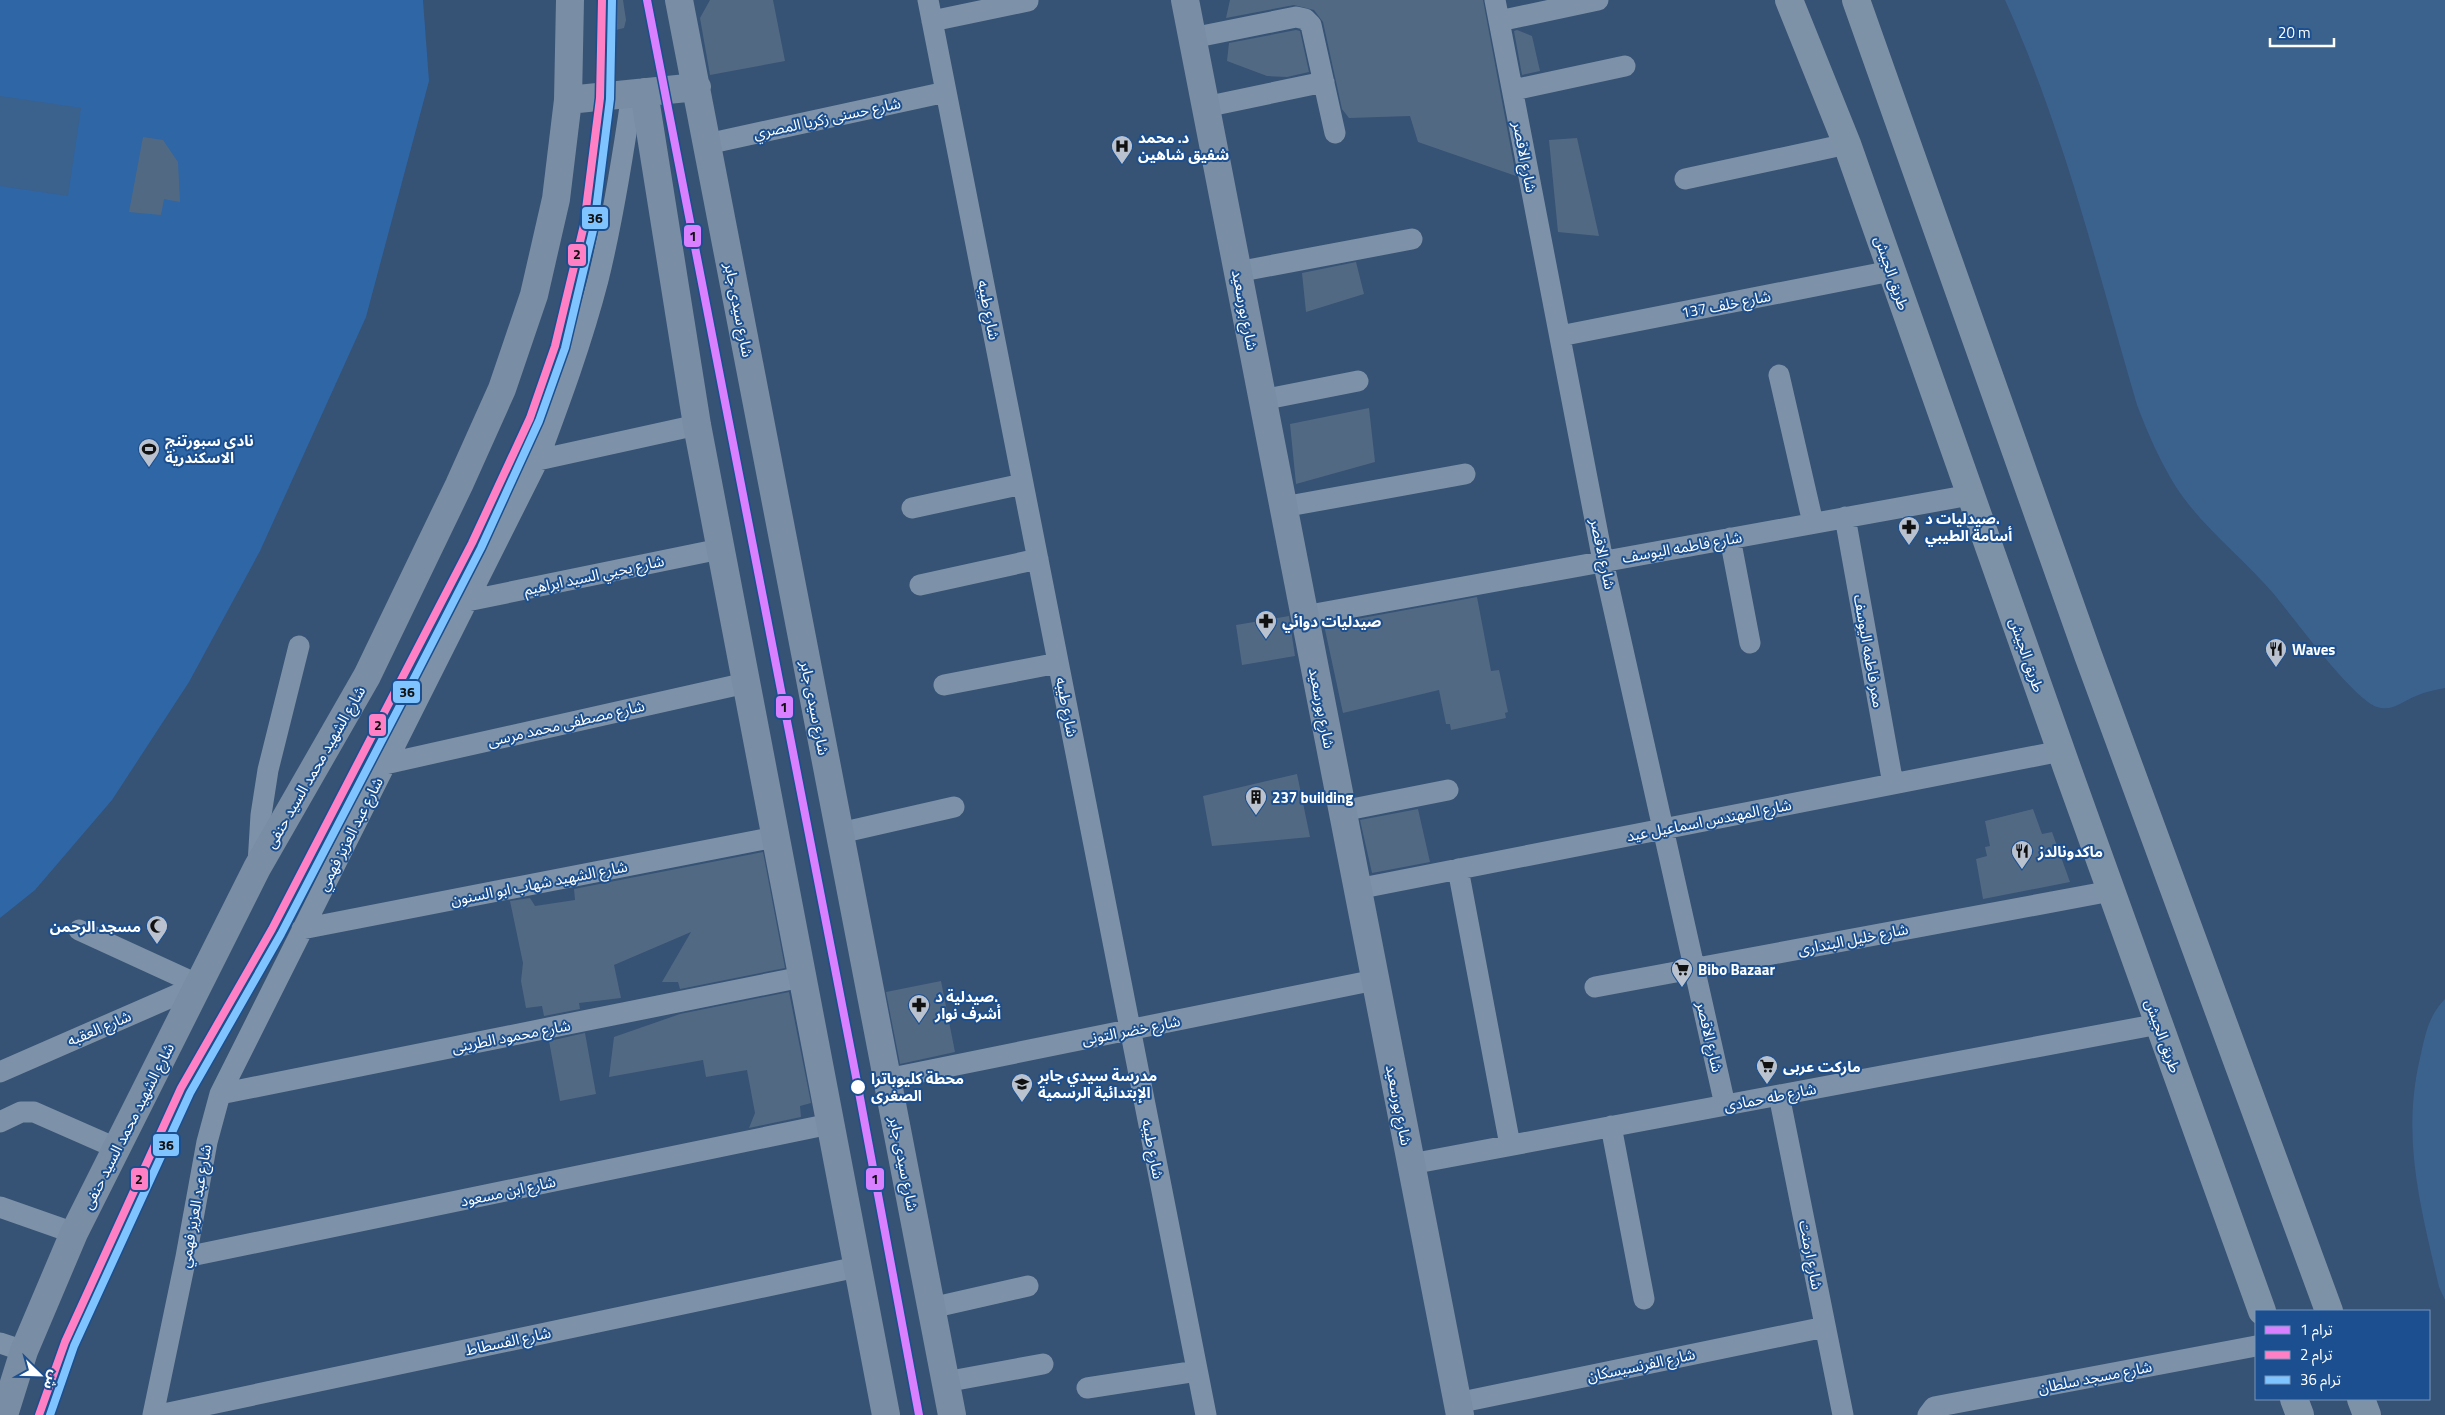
<svg xmlns="http://www.w3.org/2000/svg" width="2445" height="1415" font-family="'Titillium Web','Noto Sans Arabic',sans-serif">
<style>
.green{fill:#2f66a5}
.water{fill:#3b618d}
.building{fill:#526984}
.lines{fill:none;stroke-linecap:round;stroke-linejoin:round}
.street{stroke:#7d92a8;stroke-width:21}
.secondary{stroke:#798da4;stroke-width:28}
.highway{stroke:#7e92a7;stroke-width:28}
.tram-1-casing{stroke:#1b4f8f;stroke-width:11}
.tram-2-casing{stroke:#1b4f8f;stroke-width:11}
.tram-3-casing{stroke:#1b4f8f;stroke-width:11}
.tram-1{stroke:#d880ff;stroke-width:8}
.tram-2{stroke:#ff80c5;stroke-width:8}
.tram-3{stroke:#80c4ff;stroke-width:8}
.stop-dot{fill:#fff;stroke:#1b4f8f;stroke-width:2}
.labels{text-anchor:middle;dominant-baseline:central;stroke-width:4;stroke-linejoin:round;paint-order:stroke}
.street-label{font-size:15px;fill:#fff;stroke:#1b4f8f}
.poi-label{font-size:15px;font-weight:bold;fill:#fff;stroke:#1b4f8f;text-anchor:start}
.stop-label{font-size:15px;font-weight:bold;fill:#fff;stroke:#1b4f8f;text-anchor:start}
.line-badge{stroke:#1b4f8f;stroke-width:2}
.pale-badge-label{font-size:14px;text-anchor:middle;font-weight:bold;fill:#111}
</style>
<rect width="100%" height="100%" fill="#365274"/>
<!-- green -->
<path class="green" d="M0,0H423L429,81L366,317L260,551L189,682L112,800L35,890L0,918Z"/>
<!-- water -->
<path class="water" d="M2005,0H2445V688C2435,690 2425,692 2416,696C2402,701 2393,712 2377,707C2352,698 2293,617 2273,593C2241,556 2203,528 2176,487C2160,461 2148,434 2137,405C2097,269 2064,130 2005,0Z
M0,96L81,108L68,196L0,186Z
M2445,999V1300L2439,1287C2421,1208 2401,1139 2420,1058C2425,1036 2428,1016 2445,999Z"/>
<!-- building -->
<path class="building" d="M610,0H623L626,20L624,28L616,30L610,24Z
M710,0H773L785,61L710,75L700,18Z
M1230,0H1483L1516,176L1418,142L1410,116L1349,118L1342,109L1323,22L1314,10L1294,5L1226,18Z
M1296,30L1300,31L1309,72L1287,77L1267,76L1227,61L1229,43Z
M1517,30L1532,36L1540,71L1522,75L1514,31Z
M143,137L163,140L178,162L180,202L164,199L161,215L129,212Z
M1577,138L1599,236L1558,232L1549,140Z
M1356,262L1364,294L1306,312L1302,273Z
M1369,408L1375,462L1296,484L1290,424Z
M1477,597L1491,671L1499,670L1508,712L1505,713L1506,718L1451,730L1450,724H1446L1439,690L1343,713L1324,625Z
M1289,616L1295,656L1242,665L1236,625Z
M1297,774L1310,837L1212,846L1203,796Z
M1418,809L1430,862L1372,873L1360,820Z
M2033,809L2042,834L2052,832L2070,882L1983,899L1976,859L1987,856L1985,847L1990,846L1985,821Z
M763,852L785,968L680,989L678,982H662L691,932L614,965L621,998L579,1003L580,1009L544,1016L542,1006L526,1008L521,981L523,963L510,901L530,898L535,906L575,900L574,889Z
M941,981L955,1052L900,1064L886,992Z
M789,992L811,1103L800,1106L801,1117L749,1128L755,1113L747,1070L706,1077L703,1060L609,1077L614,1037L680,1014Z
M585,1033L596,1094L560,1101L549,1041Z"/>
<g class="lines">
<!-- street -->
<path class="street" d="M928,0L1206,1415
M1495,0L1603,561L1725,1105
M932,21L1028,1
M1499,21L1598,0
M1192,38L1296,17L1305,19L1311,25L1335,133
M1513,90L1625,66
M1205,107L1324,82
M707,144L946,92
M1685,179L1847,144
M1237,272L1412,239
M1560,336L1891,271
M1779,375L1813,523
M1262,400L1358,381
M538,460L697,425
M1283,507L1465,474
M912,508L1023,484
M1845,517L1893,784
M1730,538L1750,643
M920,585L1038,559
M467,601L720,549
M1304,616L1970,495
M944,685L1058,663
M385,764L746,683
M1342,811L1448,790
M840,833L954,807
M258,864L261,815L268,770L299,646
M1458,869L1510,1145
M1357,889L2061,751
M302,929L775,837
M79,930L199,985
M1595,987L2111,891
M0,1072L199,985
M887,1079L1375,980
M220,1094L802,977
M1779,1095L1843,1415
M0,1122L21,1112H34L116,1148
M1611,1126L1644,1299
M1411,1164L2159,1024
M0,1207L74,1233
M186,1257L830,1124
M931,1308L1028,1286
M0,1343L24,1351
M945,1382L1043,1364
M1087,1388L1197,1371
M1457,1403L1825,1327
M153,1415L186,1257L207,1142L220,1094L538,460C560,401 582,342 598,280C613,219 623,156 632,93
M159,1415L857,1267
M1928,1415L1934,1407L2256,1346"/>
<!-- secondary -->
<path class="secondary" d="M679,0L952,1415
M1185,0L1460,1415
M644,92L697,425L886,1415
M568,100L697,87
M4,1415L24,1351L74,1233L257,868L367,676L459,485L502,389L534,295L556,199L568,100L570,0"/>
<!-- highway -->
<path class="highway" d="M1789,0L1847,144L2067,768L2262,1311
M1856,0L2088,655L2329,1311
M2294,1399L2300,1415
M2361,1399L2367,1415"/>
<!-- tram-1 casing -->
<g class="tram-1-casing">
<path id="tram-1" d="M647,0L858,1087L919,1415"/>
</g>
<!-- tram-2 casing -->
<g class="tram-2-casing">
<path id="tram-2" d="M39,1415L65,1342L181,1088L272,929L472,543L530,418L555,346L584,225L600,98L602,0"/>
</g>
<!-- tram-3 casing -->
<g class="tram-3-casing">
<path id="tram-3" d="M50,1415L74,1346L190,1093L281,934L406,694L481,548L539,421L565,348L594,226L610,99L612,0"/>
</g>
<!-- tram-1 -->
<use href="#tram-1" class="tram-1"/>
<!-- tram-2 -->
<use href="#tram-2" class="tram-2"/>
<!-- tram-3 -->
<use href="#tram-3" class="tram-3"/>
</g>
<!-- icons -->
<defs>
<g id="hospital-pin" transform="scale(1.125)"><path d="M0 17L-7.5 6A9.5 9.5 0 1 1 7.5 6Z" fill="#b9c2ce" stroke="#1b4f8f"/><path d="M-5-5h3v3.5h4V-5h3V5h-3V1.5h-4V5h-3Z" fill="#111"/></g>
<g id="stadium-pin" transform="scale(1.125)"><path d="M0 17L-7.5 6A9.5 9.5 0 1 1 7.5 6Z" fill="#b9c2ce" stroke="#1b4f8f"/><path d="M0-5a6.5 5 0 1 0 0 10a6.5 5 0 1 0 0-10ZM-3.5-1.8h7v3.6h-7Z" fill="#111"/></g>
<g id="pharmacy-pin" transform="scale(1.125)"><path d="M0 17L-7.5 6A9.5 9.5 0 1 1 7.5 6Z" fill="#b9c2ce" stroke="#1b4f8f"/><path d="M-2-6h4v4h4v4h-4v4h-4v-4h-4v-4h4Z" fill="#111"/></g>
<g id="restaurant-pin" transform="scale(1.125)"><path d="M0 17L-7.5 6A9.5 9.5 0 1 1 7.5 6Z" fill="#b9c2ce" stroke="#1b4f8f"/><path d="M-5-6h1v4h1v-4h1v4h1v-4h1v5L-1.5 .5V6h-2V.5L-5-1ZM5-6V6H3V1.5H1.5Q1.5-4 5-6Z" fill="#111"/></g>
<g id="building-pin" transform="scale(1.125)"><path d="M0 17L-7.5 6A9.5 9.5 0 1 1 7.5 6Z" fill="#b9c2ce" stroke="#1b4f8f"/><path d="M-4-6H4V6H1V3H-1V6H-4ZM-2.5-4.3h1.7v1.8h-1.7ZM.8-4.3h1.7v1.8H.8ZM-2.5-1h1.7V.8h-1.7ZM.8-1h1.7V.8H.8Z" fill="#111"/></g>
<g id="mosque-pin" transform="scale(1.125)"><path d="M0 17L-7.5 6A9.5 9.5 0 1 1 7.5 6Z" fill="#b9c2ce" stroke="#1b4f8f"/><path d="M3.5-4.9A6 6 0 1 0 3.5 4.9A5 5 0 1 1 3.5-4.9Z" fill="#111"/></g>
<g id="supermarket-pin" transform="scale(1.125)"><path d="M0 17L-7.5 6A9.5 9.5 0 1 1 7.5 6Z" fill="#b9c2ce" stroke="#1b4f8f"/><path d="M-6-5.5h2.5l.6 2H6L4.5 2H-2.5L-4.4-4H-6ZM-1.5 3.2a1.3 1.3 0 1 0 .1 0ZM3 3.2a1.3 1.3 0 1 0 .1 0Z" fill="#111"/></g>
<g id="school-pin" transform="scale(1.125)"><path d="M0 17L-7.5 6A9.5 9.5 0 1 1 7.5 6Z" fill="#b9c2ce" stroke="#1b4f8f"/><path d="M0-5L7-2L0 1L-7-2ZM-4 1L0 2.5L4 1V4Q0 6-4 4Z" fill="#111"/></g>
</defs>
<g fill-rule="evenodd">
<use href="#hospital-pin" x="1122" y="146"/>
<use href="#stadium-pin" x="149" y="449"/>
<use href="#pharmacy-pin" x="1909" y="527"/>
<use href="#pharmacy-pin" x="1266" y="621"/>
<use href="#restaurant-pin" x="2276" y="649"/>
<use href="#building-pin" x="1256" y="797"/>
<use href="#restaurant-pin" x="2022" y="851"/>
<use href="#mosque-pin" x="157" y="926"/>
<use href="#supermarket-pin" x="1682" y="969"/>
<use href="#pharmacy-pin" x="919" y="1005"/>
<use href="#supermarket-pin" x="1767" y="1066"/>
<use href="#school-pin" x="1022" y="1084"/>
</g>
<!-- markers -->
<circle class="stop-dot" cx="858" cy="1087" r="8"/>
<g class="labels">
<!-- street labels -->
<g class="street-label">
<text transform="translate(827 118) rotate(-12)">شارع حسنى زكريا المصري</text>
<text transform="translate(1525 157) rotate(79)">شارع الاقصر</text>
<text transform="translate(1892 273) rotate(71)">طريق الجيش</text>
<text transform="translate(1726 304) rotate(-11)">شارع خلف 137</text>
<text transform="translate(739 310) rotate(79)">شارع سيدى جابر</text>
<text transform="translate(989 310) rotate(79)">شارع طيبه</text>
<text transform="translate(1245 310) rotate(79)">شارع بورسعيد</text>
<text transform="translate(1682 547) rotate(-10)">شارع فاطمه اليوسف</text>
<text transform="translate(1603 554) rotate(78)">شارع الاقصر</text>
<text transform="translate(594 575) rotate(-12)">شارع يحيي السيد ابراهيم</text>
<text transform="translate(1869 651) rotate(80)">ممر فاطمه اليوسف</text>
<text transform="translate(2027 655) rotate(71)">طريق الجيش</text>
<text transform="translate(1067 707) rotate(79)">شارع طيبه</text>
<text transform="translate(815 708) rotate(79)">شارع سيدى جابر</text>
<text transform="translate(1322 708) rotate(79)">شارع بورسعيد</text>
<text transform="translate(566 723) rotate(-13)">شارع مصطفى محمد مرسى</text>
<text transform="translate(315 767) rotate(-60)">شارع الشهيد محمد السيد حنفى</text>
<text transform="translate(1709 820) rotate(-11)">شارع المهندس اسماعيل عيد</text>
<text transform="translate(350 834) rotate(-63)">شارع عبد العزيز فهمي</text>
<text transform="translate(539 883) rotate(-11)">شارع الشهيد شهاب ابو السنون</text>
<text transform="translate(1853 939) rotate(-11)">شارع خليل البندارى</text>
<text transform="translate(99 1028) rotate(-23)">شارع العقبه</text>
<text transform="translate(1131 1030) rotate(-11)">شارع خضر التونى</text>
<text transform="translate(511 1036) rotate(-11)">شارع محمود الطرينى</text>
<text transform="translate(2163 1036) rotate(70)">طريق الجيش</text>
<text transform="translate(1710 1037) rotate(77)">شارع الاقصر</text>
<text transform="translate(1770 1097) rotate(-11)">شارع طه حمادى</text>
<text transform="translate(1399 1105) rotate(79)">شارع بورسعيد</text>
<text transform="translate(128 1126) rotate(-63)">شارع الشهيد محمد السيد حنفى</text>
<text transform="translate(1153 1149) rotate(79)">شارع طيبه</text>
<text transform="translate(904 1164) rotate(79)">شارع سيدى جابر</text>
<text transform="translate(508 1191) rotate(-12)">شارع ابن مسعود</text>
<text transform="translate(195 1206) rotate(-80)">شارع عبد العزيز فهمي</text>
<text transform="translate(1811 1255) rotate(79)">شارع ارمنت</text>
<text transform="translate(508 1341) rotate(-12)">شارع الفسطاط</text>
<text transform="translate(1641 1365) rotate(-12)">شارع الفرنسيسكان</text>
<text transform="translate(2095 1377) rotate(-11)">شارع مسجد سلطان</text>
</g>
<!-- poi labels -->
<g class="poi-label">
<text x="1138" y="137">د. محمد<tspan x="1138" dy="17">شفيق شاهين</tspan></text>
<text x="165" y="440">نادي سبورتنج<tspan x="165" dy="17">الاسكندرية</tspan></text>
<text x="1925" y="518">صيدليات د.<tspan x="1925" dy="17">أسامة الطيبي</tspan></text>
<text x="1282" y="621">صيدليات دوائي</text>
<text x="2292" y="649">Waves</text>
<text x="1272" y="797">237 building</text>
<text x="2038" y="851">ماكدونالدز</text>
<text x="141" y="926" text-anchor="end">مسجد الرحمن</text>
<text x="1698" y="969">Bibo Bazaar</text>
<text x="935" y="996">صيدلية د.<tspan x="935" dy="17">أشرف نوار</tspan></text>
<text x="1783" y="1066">ماركت عربى</text>
<text x="1038" y="1075">مدرسة سيدي جابر<tspan x="1038" dy="17">الإبتدائية الرسمية</tspan></text>
</g>
<!-- stop labels -->
<g class="stop-label">
<text x="871" y="1078">محطة كليوباترا<tspan x="871" dy="17">الصغرى</tspan></text>
</g>
</g>
<g class="line-badge">
<rect x="581" y="206" width="28" height="24" rx="5" fill="#80c4ff"/>
<rect x="683" y="224" width="19" height="24" rx="5" fill="#d880ff"/>
<rect x="567" y="243" width="20" height="24" rx="5" fill="#ff80c5"/>
<rect x="392" y="680" width="29" height="24" rx="5" fill="#80c4ff"/>
<rect x="775" y="695" width="19" height="24" rx="5" fill="#d880ff"/>
<rect x="368" y="713" width="19" height="24" rx="5" fill="#ff80c5"/>
<rect x="152" y="1133" width="28" height="24" rx="5" fill="#80c4ff"/>
<rect x="865" y="1167" width="20" height="24" rx="5" fill="#d880ff"/>
<rect x="130" y="1167" width="19" height="24" rx="5" fill="#ff80c5"/>
</g>
<g class="pale-badge-label">
<text x="595" y="223">36</text>
<text x="693" y="241">1</text>
<text x="577" y="259">2</text>
<text x="407" y="697">36</text>
<text x="784" y="712">1</text>
<text x="378" y="730">2</text>
<text x="166" y="1150">36</text>
<text x="875" y="1184">1</text>
<text x="139" y="1184">2</text>
</g>
<!-- legend -->
<rect x="2255" y="1310" width="175" height="90" fill="#1b4f8f" stroke="#7695bc"/>
<rect x="2265" y="1326" width="25" height="8" fill="#d880ff" stroke="#7695bc"/>
<text x="2300" y="1335" font-size="15" fill="#ffffff">ترام 1</text>
<rect x="2265" y="1351" width="25" height="8" fill="#ff80c5" stroke="#7695bc"/>
<text x="2300" y="1360" font-size="15" fill="#ffffff">ترام 2</text>
<rect x="2265" y="1376" width="25" height="8" fill="#80c4ff" stroke="#7695bc"/>
<text x="2300" y="1385" font-size="15" fill="#ffffff">ترام 36</text>
<!-- north arrow -->
<g transform="translate(40 1375) rotate(113)" stroke="#1b4f8f" stroke-width="4" paint-order="stroke">
<path d="M0-4L9 19L0 12L-9 19Z" fill="#ffffff"/>
<text y="-8" font-size="14" font-weight="bold" text-anchor="middle" fill="#ffffff">ش</text>
</g>
<!-- scale -->
<path d="M2270 38v8h64v-8" fill="none" stroke="#ffffff" stroke-width="2.5"/>
<text x="2278" y="38" font-size="15" fill="#ffffff" stroke="#1b4f8f" stroke-width="4" paint-order="stroke">20 m</text>
</svg>
